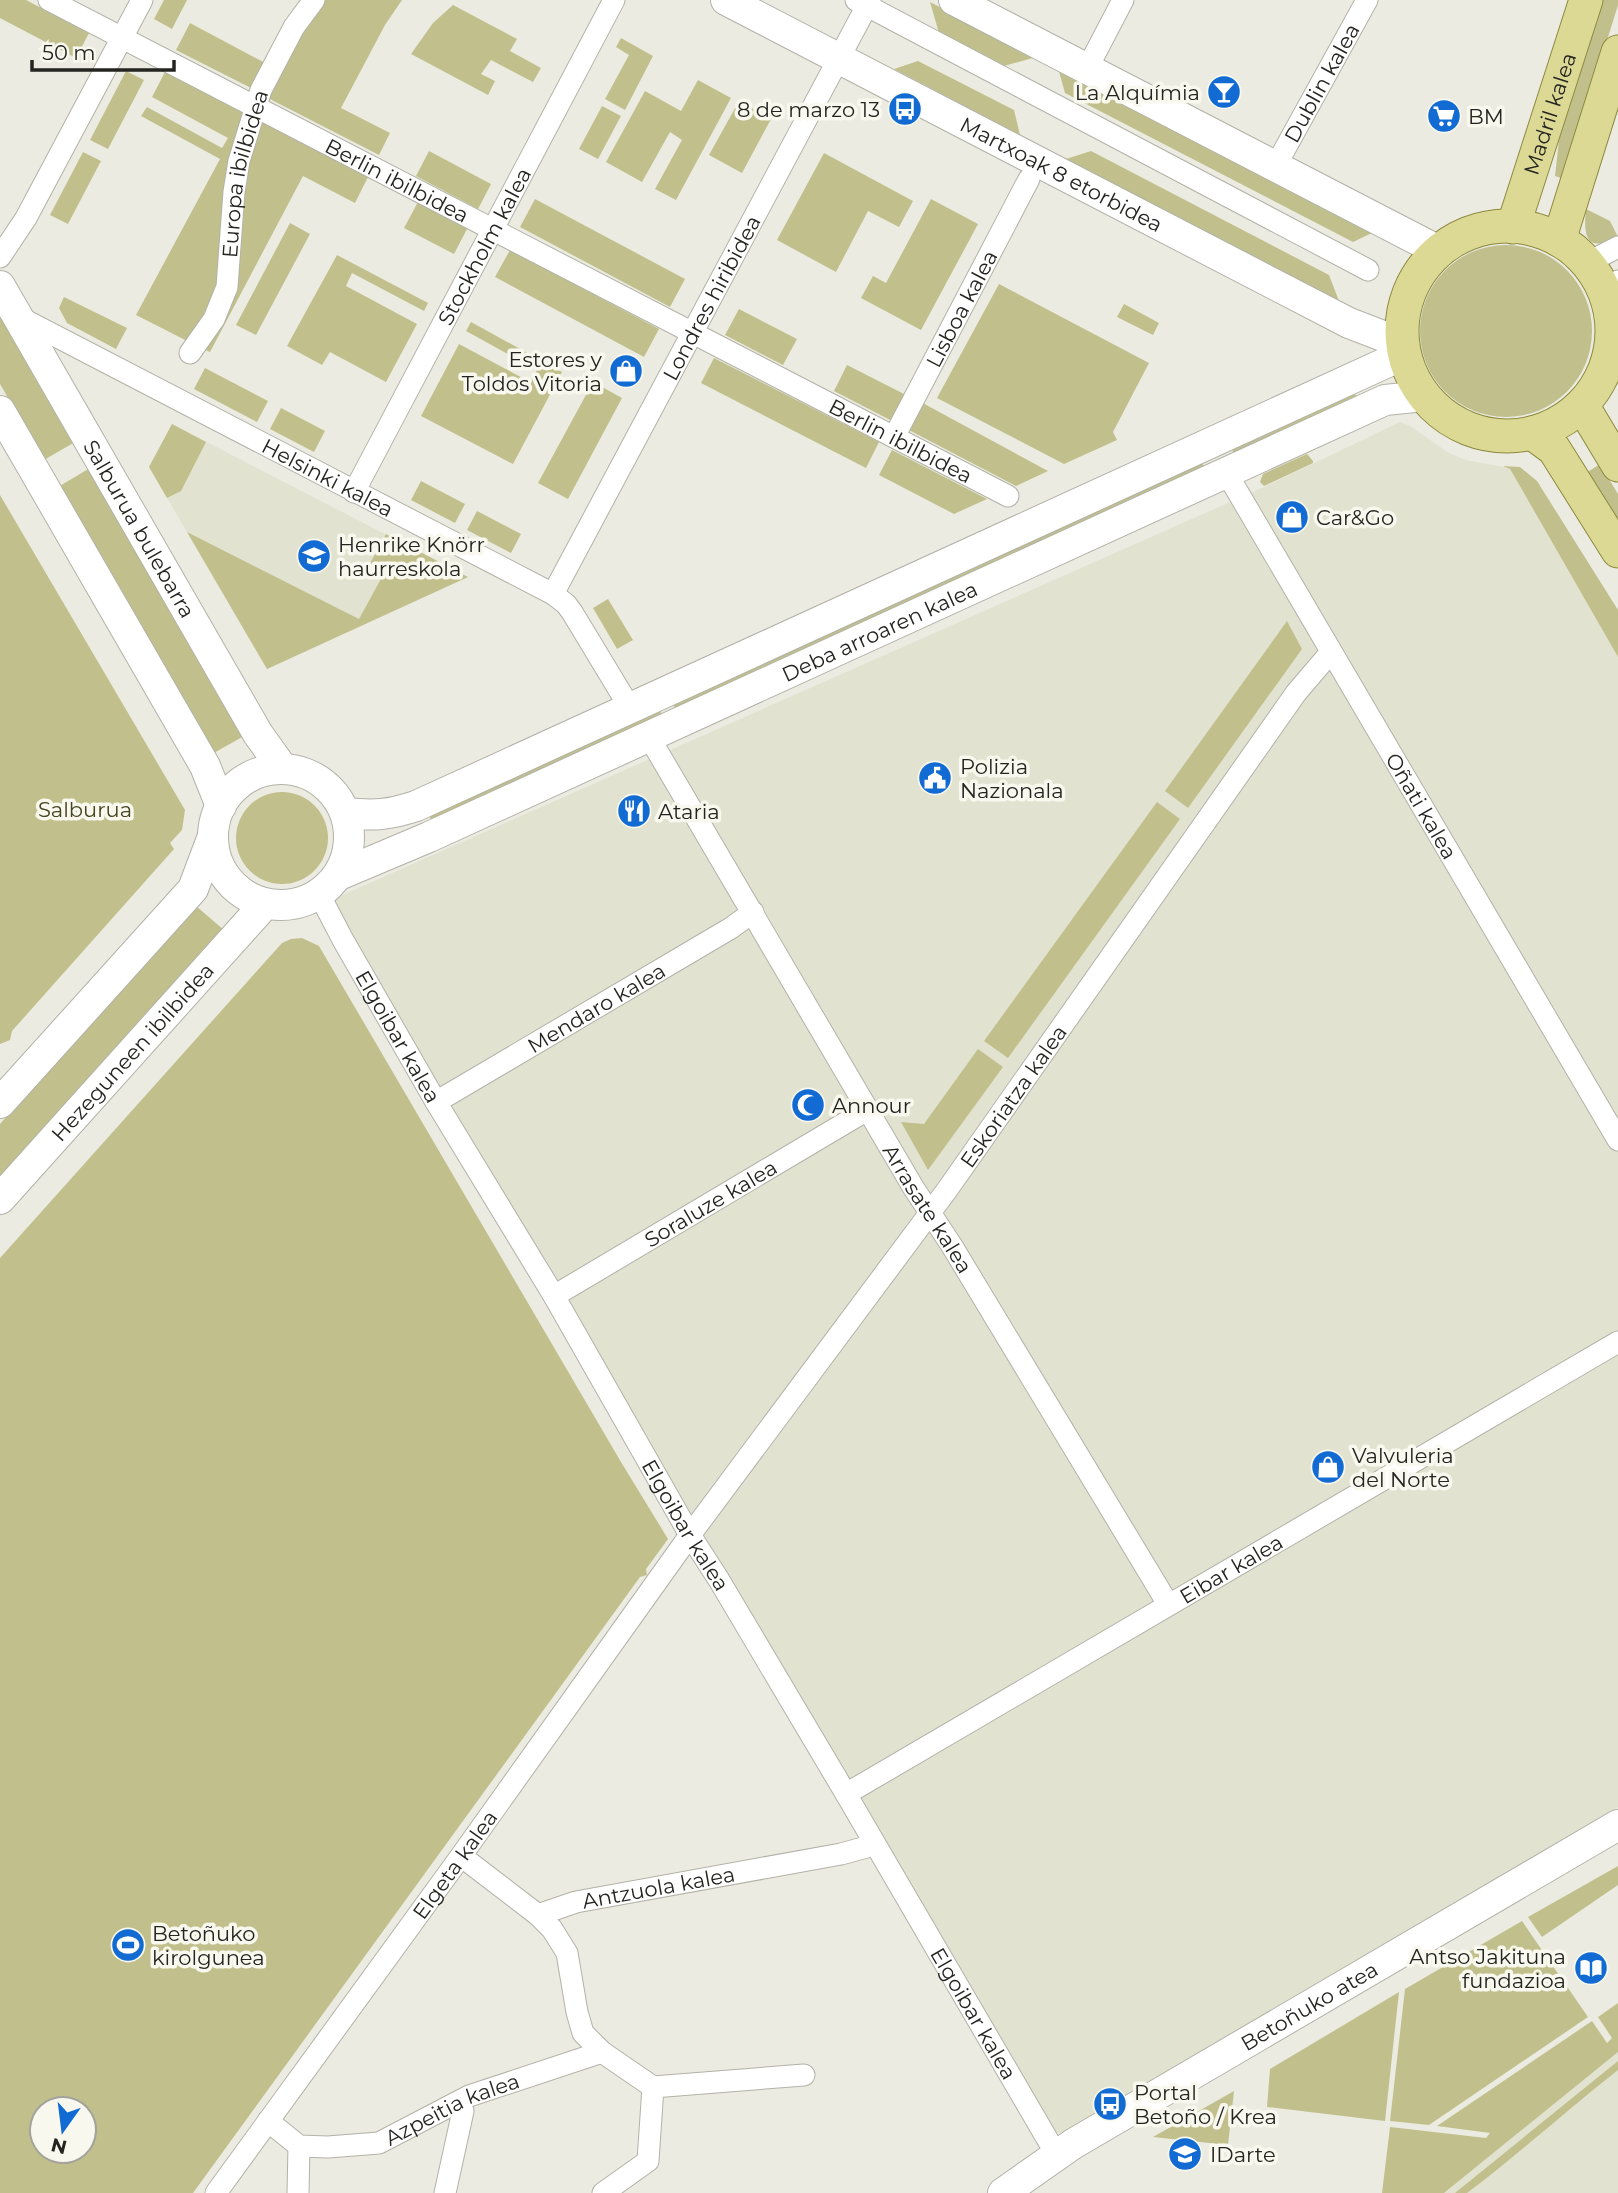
<svg xmlns="http://www.w3.org/2000/svg" width="1618" height="2193" font-family="Montserrat,sans-serif">
<style>
.built{fill:#e2e2d0}
.green{fill:#c1c08c;fill-rule:evenodd}
.lines{fill:none;stroke-linecap:round;stroke-linejoin:round}
.street-casing{stroke:#b2b2a8;stroke-width:23}
.secondary-casing{stroke:#b2b2a8;stroke-width:32}
.primary-casing{stroke:#8d893e;stroke-width:35}
.street{stroke:#fff;stroke-width:21}
.secondary{stroke:#fff;stroke-width:30}
.primary{stroke:#dcd994;stroke-width:33}
.labels{text-anchor:middle;dominant-baseline:central;stroke-width:7;stroke-linejoin:round;paint-order:stroke}
.street-label{font-size:21px;fill:#242421;stroke:#f8f8ee}
.poi-label{font-size:21px;fill:#242421;stroke:#f8f8ee;text-anchor:start}
.park-label{font-size:21px;fill:#46441e;stroke:#f8f8ee}
</style>
<rect width="100%" height="100%" fill="#ebebe1"/>
<!-- built -->
<path class="built" d="M1400,422L1410,426L1449,453L1466,460L1509,468L1618,657V1807L1073,2127L1062,2133L1056,2132L1046,2138L320,905L1264,487Z
M172,424L468,577L267,669L149,467Z
M1618,2052V2193H1444Z"/>
<!-- green -->
<path class="green" d="M0,0H26L89,33L76,58L0,18Z
M164,0H187L172,29L154,19Z
M318,0H402L385,25L341,108L390,133L379,155L262,95Z
M1602,0H1618V5L1564,179L1555,176L1559,140Z
M930,2L1036,57L1004,66L939,33Z
M453,5L517,39L510,51L541,68L533,82L491,60L481,74L495,81L488,95L411,54L433,23Z
M190,23L267,64L255,90L176,50Z
M621,38L653,56L625,110L605,99L629,55L616,47Z
M918,61L1014,110L1020,135L894,69Z
M1058,68L1374,232L1353,242L1065,93Z
M126,71L144,80L108,149L90,140Z
M165,72L248,115L226,272L193,344L136,315L220,159L141,116L147,107L222,148L228,138L152,97Z
M698,80L731,98L676,200L655,189L682,140L670,132L642,182L606,162L645,91L681,111Z
M739,101L771,119L742,173L709,155Z
M602,106L621,116L598,159L579,149Z
M255,118L368,177L355,203L303,176L210,352L199,347L208,336Z
M429,151L491,184L478,209L416,176Z
M1091,151L1329,275L1339,301L1066,159Z
M83,152L101,161L68,224L50,215Z
M824,153L913,201L899,227L868,211L836,272L777,240Z
M535,199L685,279L670,307L520,227Z
M931,199L978,224L921,330L861,298L873,276L886,283Z
M418,202L467,229L454,254L404,228Z
M1586,209L1610,221L1618,237C1587,253 1583,238 1586,209Z
M290,223L310,234L256,335L236,325Z
M1420 331a86 86 0 1 1 172 0a86 86 0 1 1-172 0Z
M510,250L659,329L644,357L495,277Z
M337,255L428,303L424,311L352,273L346,286L417,324L386,382L330,352L322,365L287,346Z
M999,284L1149,363L1113,432L1117,440L1064,464L937,398Z
M64,297L127,328L116,349L67,323L59,308Z
M1124,304L1159,323L1153,335L1117,317Z
M739,309L797,339L783,365L725,335Z
M0,310L75,442L44,460L0,384Z
M471,322L562,372L513,464L421,416L459,344L530,382L537,370L466,331Z
M714,358L879,442L866,468L701,383Z
M847,365L906,395L892,421L834,391Z
M205,368L268,401L257,422L194,389Z
M593,382L622,398L568,499L538,483Z
M1350,390L1361,400L1236,457L1229,444Z
M919,401L1048,471L1016,486L905,428Z
M281,408L325,431L314,452L270,429Z
M172,424L206,442L181,491L167,498L149,467Z
M892,450L987,499L954,514L879,475Z
M1307,454L1313,461V463L1264,486L1260,482L1263,474Z
M1200,458L1206,471L677,713L671,699Z
M1600,464L1618,494V524L1586,473Z
M1503,466L1520,467L1537,481L1618,610V657L1510,469Z
M90,468L244,736L212,754L58,487Z
M421,481L465,504L455,523L411,500Z
M0,495L185,810L182,830L170,843L174,849L12,1031L10,1040L0,1044Z
M477,511L521,534L511,553L467,530Z
M187,532L359,619L382,577L367,569L386,534L468,577L267,669Z
M608,599L633,640L617,649L593,608Z
M1287,621L1302,649L1188,808L1165,791Z
M657,705L664,719L433,824L426,809Z
M236 838a46 46 0 1 1 92 0a46 46 0 1 1-92 0Z
M1157,802L1180,819L1008,1058L984,1041Z
M196,906L224,930L0,1180V1124Z
M302,938L319,946L621,1462L668,1539L646,1569L647,1575L640,1577L193,2193H0V1258L282,943L291,939ZM42,2109H84V2151H42Z
M978,1049L1003,1067L928,1170L901,1122L924,1124Z
M1618,1866V1885L1542,1937L1528,1917Z
M1522,1921L1588,2017L1429,2125L1390,2121L1405,1989Z
M1399,1992L1385,2121L1267,2107L1270,2069Z
M1618,2003V2052L1444,2193H1382L1390,2127L1486,2138L1490,2133L1437,2126L1592,2021L1607,2043L1612,2038L1598,2017Z
M1618,2061V2070C1566,2111 1520,2153 1467,2193H1455Z
M1234,2091L1228,2145L1153,2137Z"/>
<g class="lines">
<!-- street casing -->
<g class="street-casing">
<g id="street">
<path id="s1" d="M49,0L1008,496"/>
<path d="M856,0L1368,270"/>
<path d="M1087,69L1123,0"/>
<path id="s2" d="M1275,167L1367,0"/>
<path d="M0,257L26,218L142,0"/>
<path d="M1587,263L1618,247"/>
<path d="M1606,297L1610,289L1618,281"/>
<path id="s3" d="M19,317L553,594L566,604L572,612L630,708"/>
<path id="s4" d="M190,353L214,319L227,287L234,192L239,161L261,90L294,27L314,0"/>
<path id="s5" d="M894,437L1029,179"/>
<path id="s6" d="M1226,472L1618,1140"/>
<path id="s7" d="M354,492L614,0"/>
<path id="s8" d="M553,594L870,0"/>
<path id="s9" d="M649,737L913,1187L952,1246L1168,1604"/>
<path id="s10" d="M319,894L343,940L436,1102L554,1296L690,1535L719,1580L846,1794L1056,2154"/>
<path id="s11" d="M436,1102L731,928L753,912"/>
<path id="s12" d="M554,1296L867,1110"/>
<path id="s13" d="M846,1794L1618,1342"/>
<path d="M461,1856L538,1915L552,1929L567,1953L577,2012L583,2033L602,2052L653,2087L804,2075"/>
<path id="s14" d="M538,1915L576,1902L841,1854L874,1845"/>
<path id="s15" d="M268,2121L299,2146L328,2147L379,2143L469,2096L602,2052"/>
<path id="s16" d="M216,2193L461,1856L690,1535L947,1190L1296,693L1331,652"/>
<path d="M298,2193L299,2146"/>
<path d="M445,2193L463,2111"/>
<path d="M603,2193L648,2161L653,2087"/>
</g>
</g>
<!-- secondary casing -->
<g class="secondary-casing">
<g id="secondary">
<path id="s17" d="M726,0L1349,323L1401,343"/>
<path d="M954,0L1439,251"/>
<path id="s18" d="M0,286L258,734L283,769"/>
<path d="M0,411L205,766L221,806"/>
<circle cx="281" cy="837" r="68"/>
<path d="M346,813C374,816 389,815 416,806L1405,354"/>
<path id="s19" d="M339,875L429,837L1385,400L1424,396"/>
<path d="M0,1103L193,889L213,836"/>
<path id="s20" d="M0,1199L265,904"/>
<path id="s21" d="M1003,2193L1073,2144L1618,1825"/>
</g>
</g>
<!-- primary casing -->
<g class="primary-casing">
<g id="primary">
<circle cx="1507" cy="331" r="105"/>
<path id="s22" d="M1513,227L1586,0"/>
<path d="M1559,240L1618,52"/>
<path d="M1582,405L1618,465"/>
<path d="M1532,433L1554,449L1618,551"/>
</g>
</g>
<!-- street -->
<use href="#street" class="street"/>
<!-- secondary -->
<use href="#secondary" class="secondary"/>
<!-- primary -->
<use href="#primary" class="primary"/>
</g>
<!-- icons -->
<defs>
<g id="bar-disc" transform="scale(1.75)"><circle r="9.5" fill="#126ad3" stroke="#f8f8ee"/><path d="M-6-5H6L.8 .8V4.5H3.5V6h-7V4.5H-.8V.8Z" fill="#fff"/></g>
<g id="bus-disc" transform="scale(1.75)"><circle r="9.5" fill="#126ad3" stroke="#f8f8ee"/><path d="M-5-6H5V4H4V6H2V4H-2V6H-4V4H-5ZM-3.5-4V0h7V-4ZM-3.5 1.2v1.5H-2V1.2ZM2 1.2v1.5H3.5V1.2Z" fill="#fff"/></g>
<g id="supermarket-disc" transform="scale(1.75)"><circle r="9.5" fill="#126ad3" stroke="#f8f8ee"/><path d="M-6-5.5h2.5l.6 2H6L4.5 2H-2.5L-4.4-4H-6ZM-1.5 3.2a1.3 1.3 0 1 0 .1 0ZM3 3.2a1.3 1.3 0 1 0 .1 0Z" fill="#fff"/></g>
<g id="shop-disc" transform="scale(1.75)"><circle r="9.5" fill="#126ad3" stroke="#f8f8ee"/><path d="M-5-2.5h2.3a2.7 3.5 0 0 1 5.4 0H5L5.5 6h-11ZM-1.5-2.5h3a1.5 2.3 0 0 0-3 0Z" fill="#fff"/></g>
<g id="school-disc" transform="scale(1.75)"><circle r="9.5" fill="#126ad3" stroke="#f8f8ee"/><path d="M0-5L7-2L0 1L-7-2ZM-4 1L0 2.5L4 1V4Q0 6-4 4Z" fill="#fff"/></g>
<g id="civic-disc" transform="scale(1.75)"><circle r="9.5" fill="#126ad3" stroke="#f8f8ee"/><path d="M-.6-6.5H3V-4.5H.6V-3L4-1V1h2V6H-6V1h2V-1L-.6-3ZM-1.2 2.5V6h2.4V2.5Z" fill="#fff"/></g>
<g id="restaurant-disc" transform="scale(1.75)"><circle r="9.5" fill="#126ad3" stroke="#f8f8ee"/><path d="M-5-6h1v4h1v-4h1v4h1v-4h1v5L-1.5 .5V6h-2V.5L-5-1ZM5-6V6H3V1.5H1.5Q1.5-4 5-6Z" fill="#fff"/></g>
<g id="mosque-disc" transform="scale(1.75)"><circle r="9.5" fill="#126ad3" stroke="#f8f8ee"/><path d="M3.5-4.9A6 6 0 1 0 3.5 4.9A5 5 0 1 1 3.5-4.9Z" fill="#fff"/></g>
<g id="stadium-disc" transform="scale(1.75)"><circle r="9.5" fill="#126ad3" stroke="#f8f8ee"/><path d="M0-5a6.5 5 0 1 0 0 10a6.5 5 0 1 0 0-10ZM-3.5-1.8h7v3.6h-7Z" fill="#fff"/></g>
<g id="library-disc" transform="scale(1.75)"><circle r="9.5" fill="#126ad3" stroke="#f8f8ee"/><path d="M-6-4Q-3-5.5-.7-3.5V5Q-3 3-6 4ZM6-4Q3-5.5 .7-3.5V5Q3 3 6 4Z" fill="#fff"/></g>
<g id="university-disc" transform="scale(1.75)"><circle r="9.5" fill="#126ad3" stroke="#f8f8ee"/><path d="M0-5L7-2L0 1L-7-2ZM-4 1L0 2.5L4 1V4Q0 6-4 4Z" fill="#fff"/></g>
</defs>
<g fill-rule="evenodd">
<use href="#bar-disc" x="1224" y="92"/>
<use href="#bus-disc" x="905" y="109"/>
<use href="#supermarket-disc" x="1444" y="116"/>
<use href="#shop-disc" x="626" y="371"/>
<use href="#shop-disc" x="1292" y="517"/>
<use href="#school-disc" x="314" y="556"/>
<use href="#civic-disc" x="935" y="778"/>
<use href="#restaurant-disc" x="634" y="811"/>
<use href="#mosque-disc" x="808" y="1105"/>
<use href="#shop-disc" x="1328" y="1467"/>
<use href="#stadium-disc" x="128" y="1945"/>
<use href="#library-disc" x="1591" y="1968"/>
<use href="#bus-disc" x="1110" y="2104"/>
<use href="#university-disc" x="1185" y="2154"/>
</g>
<g class="labels">
<!-- street labels -->
<g class="street-label">
<text stroke="none"><textPath href="#s2" startOffset="96">Dublin kalea</textPath></text>
<text stroke="none"><textPath href="#s22" startOffset="119">Madril kalea</textPath></text>
<text stroke="none"><textPath href="#s17" startOffset="378">Martxoak 8 etorbidea</textPath></text>
<text stroke="none"><textPath href="#s4" startOffset="191">Europa ibilbidea</textPath></text>
<text stroke="none"><textPath href="#s1" startOffset="392">Berlin ibilbidea</textPath></text>
<text stroke="none"><textPath href="#s7" startOffset="278">Stockholm kalea</textPath></text>
<text stroke="none"><textPath href="#s8" startOffset="336">Londres hiribidea</textPath></text>
<text stroke="none"><textPath href="#s5" startOffset="145">Lisboa kalea</textPath></text>
<text stroke="none"><textPath href="#s1" startOffset="959">Berlin ibilbidea</textPath></text>
<text stroke="none"><textPath href="#s3" startOffset="348">Helsinki kalea</textPath></text>
<text stroke="none"><textPath href="#s18" startOffset="280">Salburua bulebarra</textPath></text>
<text stroke="none"><textPath href="#s19" startOffset="593">Deba arroaren kalea</textPath></text>
<text stroke="none"><textPath href="#s6" startOffset="387">Oñati kalea</textPath></text>
<text stroke="none"><textPath href="#s11" startOffset="186">Mendaro kalea</textPath></text>
<text stroke="none"><textPath href="#s10" startOffset="163">Elgoibar kalea</textPath></text>
<text stroke="none"><textPath href="#s20" startOffset="198">Hezeguneen ibilbidea</textPath></text>
<text stroke="none"><textPath href="#s16" startOffset="1356">Eskoriatza kalea</textPath></text>
<text stroke="none"><textPath href="#s12" startOffset="182">Soraluze kalea</textPath></text>
<text stroke="none"><textPath href="#s9" startOffset="548">Arrasate kalea</textPath></text>
<text stroke="none"><textPath href="#s10" startOffset="730">Elgoibar kalea</textPath></text>
<text stroke="none"><textPath href="#s13" startOffset="446">Eibar kalea</textPath></text>
<text stroke="none"><textPath href="#s16" startOffset="406">Elgeta kalea</textPath></text>
<text stroke="none"><textPath href="#s14" startOffset="124">Antzuola kalea</textPath></text>
<text stroke="none"><textPath href="#s21" startOffset="359">Betoñuko atea</textPath></text>
<text stroke="none"><textPath href="#s10" startOffset="1297">Elgoibar kalea</textPath></text>
<text stroke="none"><textPath href="#s15" startOffset="201">Azpeitia kalea</textPath></text>
</g>
<!-- poi labels -->
<g class="poi-label">
<text x="1200" y="92" text-anchor="end">La Alquímia</text>
<text x="880" y="109" text-anchor="end">8 de marzo 13</text>
<text x="1468" y="116">BM</text>
<text x="602" y="359" text-anchor="end">Estores y<tspan x="602" dy="24">Toldos Vitoria</tspan></text>
<text x="1316" y="517">Car&amp;Go</text>
<text x="338" y="544">Henrike Knörr<tspan x="338" dy="24">haurreskola</tspan></text>
<text x="960" y="766">Polizia<tspan x="960" dy="24">Nazionala</tspan></text>
<text x="658" y="811">Ataria</text>
<text x="832" y="1105">Annour</text>
<text x="1352" y="1455">Valvuleria<tspan x="1352" dy="24">del Norte</tspan></text>
<text x="152" y="1933">Betoñuko<tspan x="152" dy="24">kirolgunea</tspan></text>
<text x="1566" y="1956" text-anchor="end">Antso Jakituna<tspan x="1566" dy="24">fundazioa</tspan></text>
<text x="1134" y="2092">Portal<tspan x="1134" dy="24">Betoño / Krea</tspan></text>
<text x="1210" y="2154">IDarte</text>
</g>
<!-- park labels -->
<g class="park-label">
<text x="85" y="809">Salburua</text>
</g>
</g>
<!-- north arrow -->
<g transform="translate(63 2130) rotate(194)"><circle r="33" fill="#f8f8ee" stroke="#a3a39c" stroke-width="2"/>
<path d="M0-5L12 26L0 18L-12 26Z" fill="#126ad3"/>
<text y="-10" font-size="19" font-weight="bold" text-anchor="middle" fill="#242421">N</text>
</g>
<!-- scale -->
<path d="M32 60v10h142v-10" fill="none" stroke="#242421" stroke-width="3.5"/>
<text x="42" y="60" font-size="21" fill="#242421" stroke="#f8f8ee" stroke-width="5" paint-order="stroke">50 m</text>
</svg>
